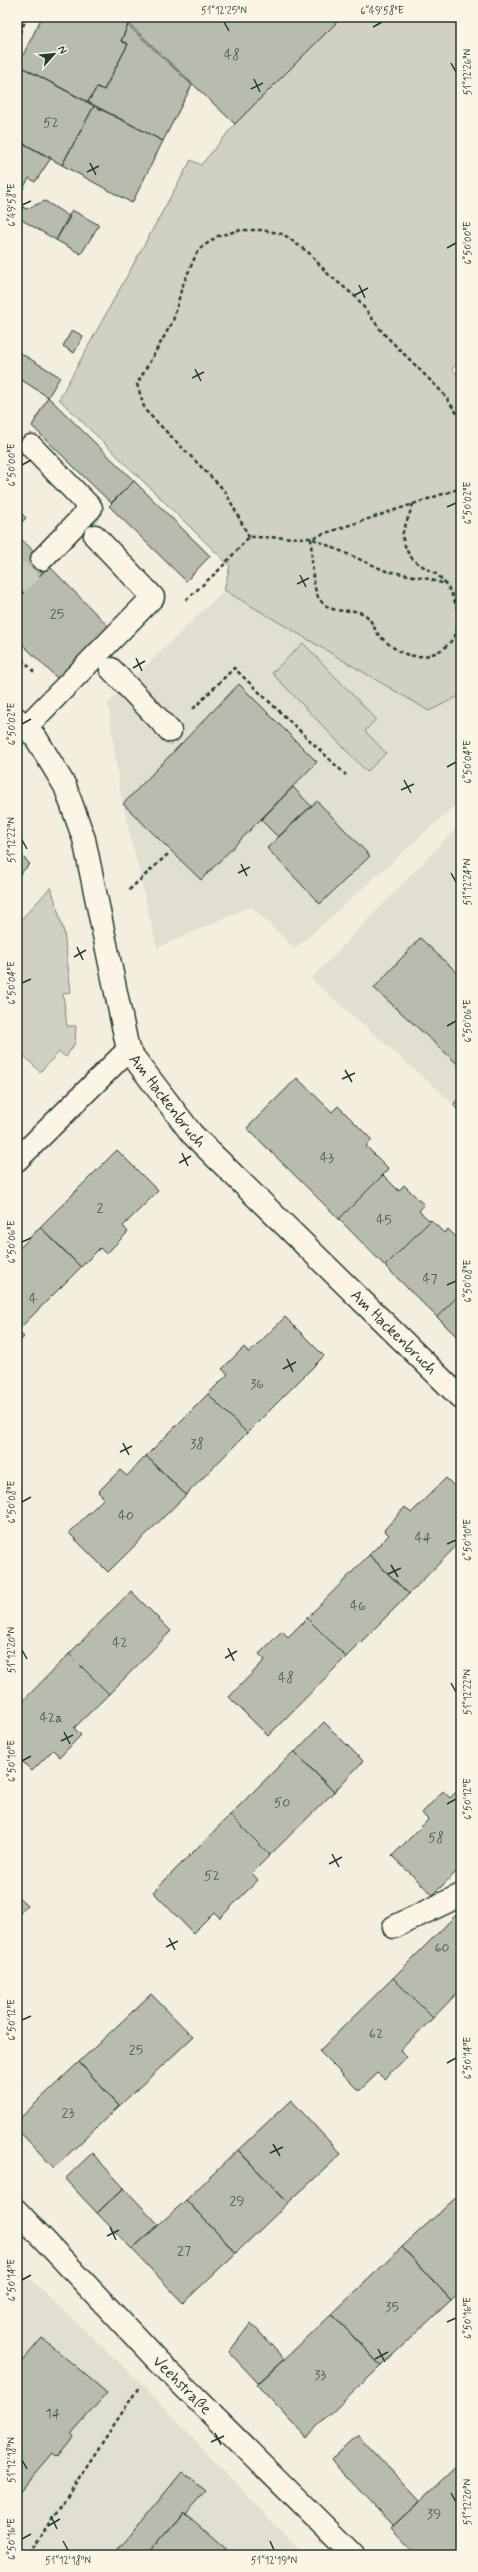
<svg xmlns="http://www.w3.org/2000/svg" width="478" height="2572" font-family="Mynerve,sans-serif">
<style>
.built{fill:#e1dfd0}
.green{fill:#d0d1c2;stroke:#78877b}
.building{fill:#b8bcae;stroke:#1f3d34}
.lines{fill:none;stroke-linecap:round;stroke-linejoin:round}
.minor-tunnel{stroke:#c9cbbc;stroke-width:22;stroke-dasharray:22 11;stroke-linecap:butt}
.minor-casing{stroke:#1f3d34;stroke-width:25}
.path{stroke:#1f3d34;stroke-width:2.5;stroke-dasharray:4 3;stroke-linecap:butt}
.minor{stroke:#fcf5e5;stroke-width:22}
.ticks{fill:none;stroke:#1f3d34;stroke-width:1.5}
.labels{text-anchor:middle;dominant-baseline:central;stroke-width:4;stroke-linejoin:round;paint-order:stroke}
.number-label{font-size:14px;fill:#455d52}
.street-label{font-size:16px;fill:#1f3d34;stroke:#fcf5e5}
.neatline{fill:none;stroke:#1f3d34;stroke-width:1.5}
.ticks-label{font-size:10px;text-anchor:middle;fill:#1f3d34}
</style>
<rect width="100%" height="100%" fill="#f3eede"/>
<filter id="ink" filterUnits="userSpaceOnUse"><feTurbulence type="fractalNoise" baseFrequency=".025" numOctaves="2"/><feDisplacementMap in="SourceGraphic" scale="8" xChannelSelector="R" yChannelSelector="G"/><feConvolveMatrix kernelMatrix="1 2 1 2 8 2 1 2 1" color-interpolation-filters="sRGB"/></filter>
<g filter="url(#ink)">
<!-- built -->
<path class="built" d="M224,590L429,711L461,695V800L295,949L251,906L157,948L121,796L108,703Z
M461,823V1110L311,979Z
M17,2267L141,2383L303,2555H17Z"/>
<!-- green -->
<path class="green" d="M342,17H461V359L452,369L461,379V695L429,711L224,590L230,566L59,399L191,160L201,165L235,124Z
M303,643L376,719L365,731L386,753L367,772L272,673Z
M51,887L64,932L71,992L63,994L67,1026H76L75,1043L66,1057L59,1052L40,1072L17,1048V924Z"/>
<!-- building -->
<path class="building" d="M42,17H122L128,25L121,41L128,44L104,90L97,87L88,102L18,65Z
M122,17H342L235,124Z
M128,25L192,85L163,141L88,102L97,87L104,90L128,44L121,41Z
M18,65L94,106L62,165L17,140Z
M94,106L163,141L132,203L62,165Z
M17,140L51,158L35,182L29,178L17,199Z
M17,199L23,207L17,214Z
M45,201L70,217L56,240L17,217L23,207L26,209Z
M72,210L99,225L81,254L56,240Z
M72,330L83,336L74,353L63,346Z
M17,351L60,377L48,397L17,377Z
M48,397L134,481L111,503L32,426Z
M134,481L210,556L186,581L109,506Z
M17,509L26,518L17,527Z
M17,535L49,566L17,599Z
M49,566L111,629L59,680L17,639V599Z
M239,684L317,762L201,880L123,804Z
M293,787L311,806L278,837L261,820Z
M317,801L370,856L320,904L267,848Z
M17,851L30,864L17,877Z
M420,938L461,976V1067L374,988Z
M297,1078L332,1112L338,1106L372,1140L366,1146L389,1169L339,1219L247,1128Z
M461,1096V1113L453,1105Z
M117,1150L158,1191L123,1226L128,1232L106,1254L100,1248L81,1267L40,1227Z
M383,1175L399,1191L404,1185L424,1205L419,1211L430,1221L385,1266L339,1219Z
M431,1220L444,1233L448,1229L461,1242V1293L437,1317L385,1266Z
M40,1227L81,1267L17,1331V1251Z
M461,1293V1341L437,1317Z
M285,1317L324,1356L247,1433L208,1394L228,1374L222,1369L244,1347L249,1353Z
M17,1331L24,1337L17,1344Z
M208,1394L247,1433L186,1495L146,1456Z
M146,1456L186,1495L108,1572L69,1533L104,1498L98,1492L120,1470L127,1476Z
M446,1478L461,1493V1541L409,1594L369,1555L389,1535L384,1530L405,1507L411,1513Z
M369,1555L409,1594L346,1657L307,1618Z
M131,1591L171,1631L109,1694L69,1654Z
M307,1618L346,1657L268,1736L229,1697L265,1660L259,1654L282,1631L288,1637Z
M69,1654L109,1694L74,1728L81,1735L60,1757L53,1750L32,1771L17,1756V1707Z
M324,1722L363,1761L334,1792L295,1752Z
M294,1751L334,1792L270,1855L230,1815Z
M461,1787V1867L433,1895L392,1856L428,1820L422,1813L443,1791L450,1798Z
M230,1815L270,1855L252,1873L258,1880L220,1918L214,1912L193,1933L153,1892Z
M17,1896L27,1905L17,1916Z
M457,1914L461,1918V1989L433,2018L393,1978Z
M393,1978L433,2018L400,2050L407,2057L384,2079L378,2073L359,2091L319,2051Z
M151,1994L193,2037L119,2106L79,2062Z
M79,2062L119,2106L54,2168L17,2129V2121Z
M17,2075L22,2080L17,2084Z
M291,2100L341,2154L288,2203L238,2150Z
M238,2150L288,2203L236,2253L186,2200Z
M92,2153L124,2188L97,2213L65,2179Z
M124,2188L159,2225L132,2249L97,2213Z
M461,2193V2291L451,2300L402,2247Z
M186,2200L236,2253L183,2303L132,2249Z
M402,2247L451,2300L381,2366L332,2314Z
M332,2314L381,2366L306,2437L257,2385Z
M251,2323L284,2359L258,2383L229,2352Z
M42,2338L107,2393L71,2434L73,2437L57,2457L53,2453L17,2495V2367Z
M358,2435L420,2501L393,2526L331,2460Z
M461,2462V2555H417L391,2528Z
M182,2472L206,2491L186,2514L184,2512L147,2555H114Z
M184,2512L186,2514L233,2555H147Z"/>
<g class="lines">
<!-- minor-tunnel -->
<path class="minor-tunnel" d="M17,585L42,559"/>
<!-- minor casing -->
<g class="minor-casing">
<g id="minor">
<path d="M31,446L91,508L42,559"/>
<path d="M111,669L170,731"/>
<path id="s1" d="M17,719L36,738L65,786L84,839L128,1050L192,1134L461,1398"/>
<path d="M25,728L153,597L95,536"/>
<path d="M17,1160L128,1050"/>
<path d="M394,1927L461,1895"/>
<path id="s2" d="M17,2211L158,2361L353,2555"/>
</g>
</g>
<!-- path -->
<path class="path" d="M17,39L27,17
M413,504L402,535C404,543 406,551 411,557C416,563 424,567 431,571C445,578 455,597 458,613C463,647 425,667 397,650C391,646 383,640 378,634C373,627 371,617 362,613C349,607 335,617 320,600C311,588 312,553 311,538L386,571L425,578L445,584
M249,537L225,491L145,410L137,384L173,321L182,287L198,250L218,236L241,230H262L283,234L309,253L328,274L357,298L383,333L442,392L461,419
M186,600L220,569L249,537L311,538L461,488
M17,654L34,672
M193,709L234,668L346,775
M129,890L168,854
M28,2555L139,2387"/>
<!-- minor -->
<use href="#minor" class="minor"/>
</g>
</g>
<!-- ticks -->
<path class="ticks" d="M224,22L229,31M373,27L382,22M451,63L456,72M254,79L260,92M251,89L263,83M90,163L96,175M87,172L99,166M22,205L31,201M447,248L456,243M359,285L365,298M355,295L368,288M195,369L201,381M192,378L204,372M22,465L31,460M447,507L456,503M300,575L306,587M297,584L309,578M136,658L142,671M133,668L145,661M22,724L31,719M447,767L456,762M404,780L411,793M401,790L414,784M22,840L27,849M241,864L247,876M238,873L250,867M451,873L456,882M77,947L83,960M74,957L86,950M22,983L31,979M447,1026L456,1021M345,1070L352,1082M342,1079L355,1073M182,1153L188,1166M179,1163L191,1156M22,1242L31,1238M447,1285L456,1281M287,1359L293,1372M283,1369L296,1362M123,1443L129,1455M120,1452L132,1446M22,1502L31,1497M447,1544L456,1540M391,1565L398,1577M388,1574L401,1568M228,1648L234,1661M22,1650L27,1659M225,1658L237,1651M451,1683L456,1692M64,1732L70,1744M61,1741L73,1735M22,1761L31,1756M447,1804L456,1799M332,1854L339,1867M329,1864L342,1857M169,1938L175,1950M166,1947L178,1941M22,2020L31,2016M447,2063L456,2058M273,2144L280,2156M270,2153L283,2147M110,2227L116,2240M107,2236L119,2230M22,2280L31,2275M447,2322L456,2318M378,2349L385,2362M375,2359L388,2352M215,2433L221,2445M211,2442L224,2436M22,2460L27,2469M451,2493L456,2502M51,2516L57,2529M48,2526L60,2519M22,2539L31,2534M63,2541L68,2550M270,2541L274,2550"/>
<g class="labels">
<!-- number labels -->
<g class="number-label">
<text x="232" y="55">48</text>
<text x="51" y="123">52</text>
<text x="57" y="614">25</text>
<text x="327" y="1158">43</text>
<text x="100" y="1208">2</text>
<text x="384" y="1220">45</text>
<text x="430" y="1279">47</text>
<text x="33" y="1299">4</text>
<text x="257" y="1384">36</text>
<text x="197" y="1444">38</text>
<text x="126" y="1516">40</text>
<text x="423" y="1538">44</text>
<text x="358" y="1606">46</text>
<text x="120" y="1643">42</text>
<text x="286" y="1678">48</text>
<text x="51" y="1718">42a</text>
<text x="282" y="1803">50</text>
<text x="436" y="1838">58</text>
<text x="212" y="1876">52</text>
<text x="442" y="1948">60</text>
<text x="376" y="2034">62</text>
<text x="136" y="2050">25</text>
<text x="68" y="2113">23</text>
<text x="237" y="2201">29</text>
<text x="184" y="2251">27</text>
<text x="392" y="2307">35</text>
<text x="320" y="2375">33</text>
<text x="53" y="2414">14</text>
<text x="434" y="2514">39</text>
</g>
<!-- street labels -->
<g class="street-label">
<text stroke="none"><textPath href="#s1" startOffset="419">Am Hackenbruch</textPath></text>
<text stroke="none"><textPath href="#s1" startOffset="743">Am Hackenbruch</textPath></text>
<text stroke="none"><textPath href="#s2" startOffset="240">Veehstraße</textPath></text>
</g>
</g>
<!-- margin -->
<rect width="478" height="2572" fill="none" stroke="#fcf5e5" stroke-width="44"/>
<!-- north arrow -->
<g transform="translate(54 54) rotate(63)" stroke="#fcf5e5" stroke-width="3" paint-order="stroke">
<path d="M0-3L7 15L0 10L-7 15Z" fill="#1f3d34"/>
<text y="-6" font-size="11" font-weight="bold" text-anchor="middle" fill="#1f3d34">N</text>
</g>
<rect x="22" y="22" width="434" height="2528" class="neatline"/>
<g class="ticks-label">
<text x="224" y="14">51°12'25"N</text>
<text x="382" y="14">6°49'58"E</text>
<text transform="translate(467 72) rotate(-90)" y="4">51°12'26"N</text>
<text transform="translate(11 205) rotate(-90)" y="4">6°49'58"E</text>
<text transform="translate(467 243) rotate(-90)" y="4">6°50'00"E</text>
<text transform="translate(11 465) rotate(-90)" y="4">6°50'00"E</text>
<text transform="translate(467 503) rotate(-90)" y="4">6°50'02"E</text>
<text transform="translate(11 724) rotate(-90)" y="4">6°50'02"E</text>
<text transform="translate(467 762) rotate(-90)" y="4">6°50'04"E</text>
<text transform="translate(11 840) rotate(-90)" y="4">51°12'22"N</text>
<text transform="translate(467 882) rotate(-90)" y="4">51°12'24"N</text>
<text transform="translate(11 983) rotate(-90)" y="4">6°50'04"E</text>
<text transform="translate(467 1021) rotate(-90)" y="4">6°50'06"E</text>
<text transform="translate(11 1242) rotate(-90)" y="4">6°50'06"E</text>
<text transform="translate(467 1281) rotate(-90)" y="4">6°50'08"E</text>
<text transform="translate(11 1502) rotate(-90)" y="4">6°50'08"E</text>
<text transform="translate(467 1540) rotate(-90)" y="4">6°50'10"E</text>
<text transform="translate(11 1650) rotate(-90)" y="4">51°12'20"N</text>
<text transform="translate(467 1692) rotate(-90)" y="4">51°12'22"N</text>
<text transform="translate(11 1761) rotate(-90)" y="4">6°50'10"E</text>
<text transform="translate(467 1799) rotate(-90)" y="4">6°50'12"E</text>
<text transform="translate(11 2020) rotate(-90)" y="4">6°50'12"E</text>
<text transform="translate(467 2058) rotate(-90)" y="4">6°50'14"E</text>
<text transform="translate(11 2280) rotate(-90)" y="4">6°50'14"E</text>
<text transform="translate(467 2318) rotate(-90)" y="4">6°50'16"E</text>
<text transform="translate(11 2460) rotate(-90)" y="4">51°12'18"N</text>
<text transform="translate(467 2502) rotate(-90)" y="4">51°12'20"N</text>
<text transform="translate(11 2539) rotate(-90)" y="4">6°50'16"E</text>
<text x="68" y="2564">51°12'18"N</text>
<text x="274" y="2564">51°12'19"N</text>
</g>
</svg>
